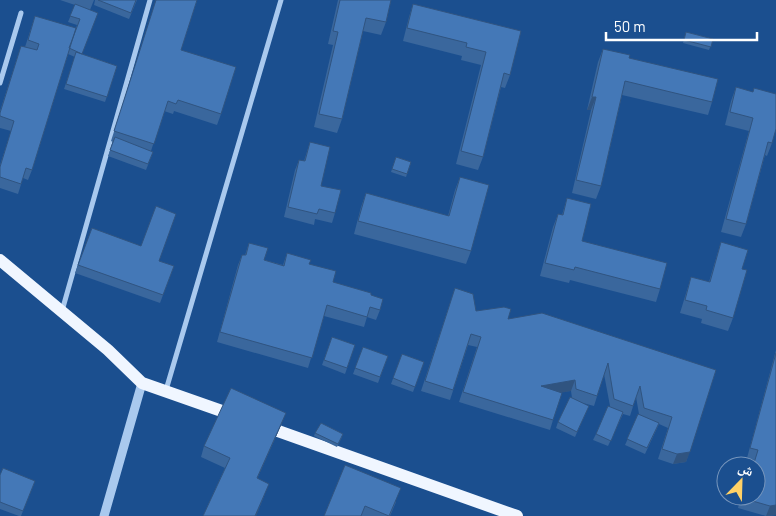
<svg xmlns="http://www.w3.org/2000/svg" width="776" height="516" font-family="Barlow,'Noto Naskh Arabic',sans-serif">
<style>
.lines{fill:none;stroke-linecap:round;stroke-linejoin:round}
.minor{stroke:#a9c9ee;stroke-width:5}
.tertiary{stroke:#a9c9ee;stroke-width:9}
.primary{stroke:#f0f6ff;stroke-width:12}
.wall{fill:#3a679d}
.shaded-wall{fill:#305480}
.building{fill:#4478b7;stroke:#305480}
</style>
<rect width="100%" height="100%" fill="#1b4f8f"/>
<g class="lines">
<!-- minor -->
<path class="minor" d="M0,83L21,13
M62,311L150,0
M166,390L281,0"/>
<!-- tertiary -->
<path class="tertiary" d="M104,516L142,383"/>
<!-- primary -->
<path class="primary" d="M0,260L108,350L142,383L236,416
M264,426L517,516"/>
</g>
<!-- wall -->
<path class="wall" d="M60,0H94L90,10L82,54L117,66L105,102L64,89L75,57L68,54L32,170L28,180L23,178L18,194L0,188V165L11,131L0,128V111L21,46L25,47L35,16L72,42L77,25L68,22L75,5Z
M95,0H137L129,19L94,5Z
M156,0H197L181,50L221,114L217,125L174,111L173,114L164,111L151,151L153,152L146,170L108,156L113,142L111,141Z
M338,0H391L386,22L381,35L363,31L342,119L337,133L314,127L333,45L328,44Z
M413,4L521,31L510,75L505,88L501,87L483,157L478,170L456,164L481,65L461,60L462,56L403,41L409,17Z
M686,32L713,39L709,50L683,43Z
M603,49L629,58L712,102L708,115L622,95L601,186L596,199L572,193L591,110H587L598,62Z
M736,87L772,143L767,156L765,155L746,224L741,237L721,232L749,131L725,125L731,101Z
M310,142L321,186L335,213L332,223L315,219L314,225L284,217L295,170L299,160L304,161Z
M396,157L411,162L406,177L391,172Z
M460,177L471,251L466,264L354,234L361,207L366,193L448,216L455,190Z
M567,198L582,241L660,289L656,302L570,280L569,283L540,276L553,227L558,214L562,215Z
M92,228L159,261L174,266L160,303L75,273Z
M721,242L742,269L733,318L728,331L701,323L702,319L680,313L687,290L691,277L709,282L717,255Z
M249,243L264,260L283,265L287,253L309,264L333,282L371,295L380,310L376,320L367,317L364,327L324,316L308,368L217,342L238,265L242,255H245Z
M455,288L476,311L716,370L686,462L673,464L658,459L668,428L659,424L645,454L625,445L639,414L636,397L630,416L623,414L608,446L593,440L610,406L604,374L594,406L579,402L589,406L575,437L556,428L558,422L572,398L571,391L560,392L553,420L550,430L459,402L477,347L468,345L450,400L421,391Z
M332,337L355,345L345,374L322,365Z
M363,347L388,356L378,383L353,374Z
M776,350V515L766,516L738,508L741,496H756L753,463L754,460L747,458Z
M402,354L424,362L413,392L391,384Z
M282,423L257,479L265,494L256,516H203L225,468L201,457L204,446Z
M315,433L342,437L337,447L314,436Z
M345,465L396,502L390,516H324Z
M0,475L35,481L21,516H19L0,509Z"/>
<!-- shaded-wall -->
<path class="shaded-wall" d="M592,97H596L591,110H587Z
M575,380L571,391L537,397L541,386Z
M286,413L282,423L253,488L257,478Z
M690,452L686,462L673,464L677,454Z
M269,484L256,516H255Z
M776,505V515L766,516L770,506Z"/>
<!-- building -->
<path class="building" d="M98,0H136L131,13Z
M156,0H197L181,50L236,67L221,114L178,100L176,104L168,101L154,144L114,131Z
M340,0H391L386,22L366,18L342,119L319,114L338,32L333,31Z
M75,4L98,13L82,54L69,48L80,19L70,16Z
M413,4L521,31L510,75L504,73L483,157L461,151L486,52L466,47L467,43L407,28Z
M35,16L76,28L32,170L26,168L21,184L0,177V167L14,121L0,116V113L21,46L37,50L39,44L28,40Z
M686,32L713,39L711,47L684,40Z
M603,49L630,55L629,58L718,79L712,102L625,81L601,186L576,180L596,97H592Z
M76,52L117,66L107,97L66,84Z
M736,87L753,92L754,88L776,94V129L772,143L768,142L746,224L726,219L753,118L730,112Z
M115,137L153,152L148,164L110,150Z
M310,142L330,147L321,186L341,190L335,213L319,209L317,214L288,207L299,160L305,161Z
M396,157L411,162L407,174L392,169Z
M460,177L489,185L471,251L358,221L366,193L449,216Z
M567,198L591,204L582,241L667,263L660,289L575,267L574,270L545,263L558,214L563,215Z
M156,206L176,214L159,261L174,266L163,295L78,265L92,228L141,246Z
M721,242L748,250L742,269L747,270L733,318L706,310L707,306L685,300L691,277L710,282Z
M249,243L268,248L264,260L284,266L287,253L311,260L309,264L336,271L333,282L371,293V295L383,299L380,310L370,307L367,317L327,305L312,358L220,332L242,255H246Z
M455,288L473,294L476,311L504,307L511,309L508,319L542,313L716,370L690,452L677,454L662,449L672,417L644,408L640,386L633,406L614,399L608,363L597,396L576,389L575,380L541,386L562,393L553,420L463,392L481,337L471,334L453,390L425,381Z
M332,337L355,345L347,368L324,360Z
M363,347L388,356L380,377L355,368Z
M776,353V505L770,506L742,498V496H756V466H750L751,463H754L758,450L750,448Z
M402,354L424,362L415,387L393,378Z
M231,388L286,413L257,478L269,484L255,516H203L230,458L204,446Z
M570,397L589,406L577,432L558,422Z
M608,406L623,412L611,441L596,434Z
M638,414L659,423L647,448L627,439Z
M321,423L343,434L338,444L315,433Z
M345,465L401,488L389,516L365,506L361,516H324Z
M3,468L35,481L23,511L0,502V475Z"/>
<!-- north arrow -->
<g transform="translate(741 481) rotate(23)"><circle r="24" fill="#1b4f8f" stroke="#7695bc"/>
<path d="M0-4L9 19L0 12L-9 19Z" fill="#ffd166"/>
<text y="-8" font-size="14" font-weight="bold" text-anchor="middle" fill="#ffffff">ش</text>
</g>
<!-- scale -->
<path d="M606 32v8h151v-8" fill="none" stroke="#ffffff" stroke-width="2.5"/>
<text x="614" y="32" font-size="15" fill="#ffffff" stroke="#1b4f8f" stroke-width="4" paint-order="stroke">50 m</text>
</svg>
